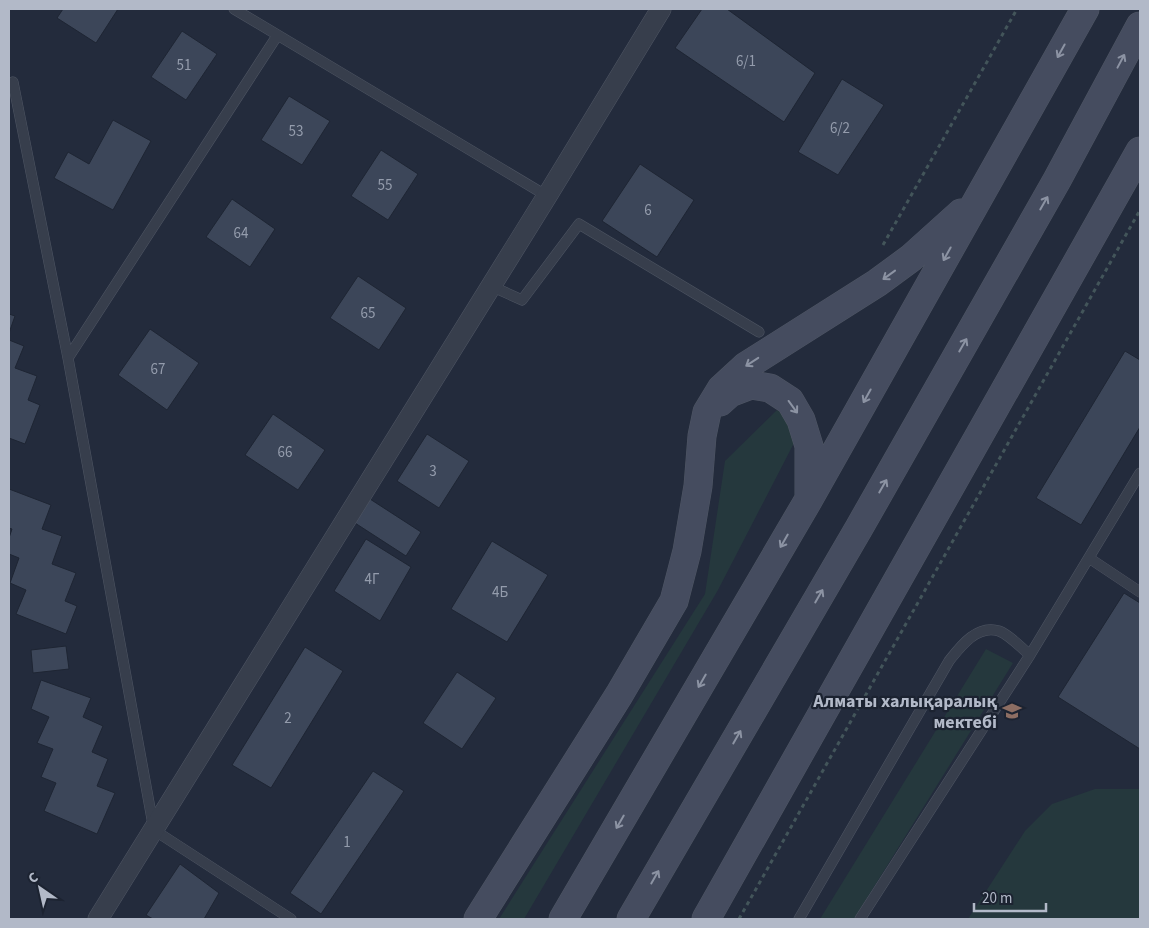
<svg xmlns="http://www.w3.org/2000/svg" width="1149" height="928" font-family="'Source Sans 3',sans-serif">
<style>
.green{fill:#25383d}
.building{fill:#3c4659;stroke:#1e2533}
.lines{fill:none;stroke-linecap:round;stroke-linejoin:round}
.service-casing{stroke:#4f5664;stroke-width:11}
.minor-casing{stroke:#4f5664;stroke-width:21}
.secondary-casing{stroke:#4f5664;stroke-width:29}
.path{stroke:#43555a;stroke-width:3;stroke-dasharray:4 4;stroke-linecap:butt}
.service{stroke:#373e4c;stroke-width:10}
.minor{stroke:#373e4c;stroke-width:20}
.secondary{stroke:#454c5f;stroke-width:28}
.oneway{stroke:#8c93a3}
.labels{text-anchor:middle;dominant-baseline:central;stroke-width:4.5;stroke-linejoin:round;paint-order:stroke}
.number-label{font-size:15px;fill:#949cac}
.poi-label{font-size:18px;font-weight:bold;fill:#b2b9c8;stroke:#1c2331;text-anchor:end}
</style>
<rect width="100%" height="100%" fill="#232b3c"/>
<!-- green -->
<path class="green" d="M777,410L788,416L794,443L718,590L524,919H499L705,594L725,461Z
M986,649L1013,663L854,919H820Z
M1095,789H1140V919H968L1025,831L1052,804Z"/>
<!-- building -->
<path class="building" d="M63,9H118L96,43L57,18Z
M702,9H727L815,73L784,122L675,48Z
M182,31L217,54L186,100L151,77Z
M842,79L884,105L838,175L798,152Z
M289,96L330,121L302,165L261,140Z
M113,120L151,141L113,210L54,178L68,152L89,164Z
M381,150L418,174L388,220L351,196Z
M640,164L694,200L657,257L602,221Z
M232,199L275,229L250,267L206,237Z
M358,276L406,308L379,350L330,318Z
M9,314L15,316L9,333Z
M150,329L199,363L167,410L118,375Z
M9,340L24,346L15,368L37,376L28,400L40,405L25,444L9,438Z
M1125,351L1140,360V427L1081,525L1036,498Z
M273,414L325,450L298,490L245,455Z
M427,434L469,461L439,508L397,481Z
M9,489L51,505L42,529L62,536L52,564L76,573L65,601L77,606L66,634L16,614L26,590L10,583L19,558L9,554V538L12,529L9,528Z
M370,499L421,532L406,556L355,523Z
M366,539L411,567L380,621L334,591Z
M492,541L548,575L507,642L451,609Z
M1124,593L1140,603V749L1058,697Z
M66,646L69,669L33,673L31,650Z
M305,647L343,671L271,788L232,765Z
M457,672L496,698L462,749L423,723Z
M41,680L91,698L83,717L103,726L92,752L108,759L97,786L115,793L97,834L44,811L56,783L41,777L53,749L37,743L49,717L31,709Z
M373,771L404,791L321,914L290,893Z
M180,864L219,893L204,919H153L146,915Z"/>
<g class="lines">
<!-- service casing -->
<g class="service-casing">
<path id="service" d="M234,9L547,196
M13,82L68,358L154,830L291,919
M491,286L522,300L579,224L759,332
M68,358L277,36
M1089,558L1140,592
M799,919L949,661C960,647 977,624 999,631C1010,635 1021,648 1030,655
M860,919L1030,655L1140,473"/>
</g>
<!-- minor casing -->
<g class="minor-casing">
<path id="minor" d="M98,919L547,196L661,9"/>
</g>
<!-- secondary casing -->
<g class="secondary-casing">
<path id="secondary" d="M720,402L730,393L751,385L770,388L790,401L801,420L809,446V498
M478,919L619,695L674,601L687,551L698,486L702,436L707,412L721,389L746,366L877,283L911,258L961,213
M563,919L809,499L1085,9
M631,919L859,528L1057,180L1140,26
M706,919L1140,151"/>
</g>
<!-- path -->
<path class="path" d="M883,245L1017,9
M739,919L1140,210"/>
<!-- service -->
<use href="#service" class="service"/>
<!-- minor -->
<use href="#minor" class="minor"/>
<!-- secondary -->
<use href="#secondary" class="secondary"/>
</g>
<!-- one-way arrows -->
<defs><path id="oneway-shaft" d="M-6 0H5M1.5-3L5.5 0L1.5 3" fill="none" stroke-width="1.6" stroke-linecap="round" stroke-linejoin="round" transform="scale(1.25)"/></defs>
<g class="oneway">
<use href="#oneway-shaft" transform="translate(1061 51) rotate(119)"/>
<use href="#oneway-shaft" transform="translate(1121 61) rotate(-62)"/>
<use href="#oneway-shaft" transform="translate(1044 203) rotate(-60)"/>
<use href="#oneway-shaft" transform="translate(947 254) rotate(119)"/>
<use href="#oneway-shaft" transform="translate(889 275) rotate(144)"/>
<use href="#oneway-shaft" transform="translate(963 345) rotate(-60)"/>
<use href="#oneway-shaft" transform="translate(752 362) rotate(147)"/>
<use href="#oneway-shaft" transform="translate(867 396) rotate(119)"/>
<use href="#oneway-shaft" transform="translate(793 407) rotate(54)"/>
<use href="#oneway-shaft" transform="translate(883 486) rotate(-60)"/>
<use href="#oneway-shaft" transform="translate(784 541) rotate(120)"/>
<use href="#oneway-shaft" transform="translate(819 596) rotate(-60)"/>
<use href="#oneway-shaft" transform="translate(702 681) rotate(120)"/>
<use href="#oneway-shaft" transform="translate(737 737) rotate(-60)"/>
<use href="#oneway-shaft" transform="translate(620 822) rotate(120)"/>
<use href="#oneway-shaft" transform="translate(655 877) rotate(-60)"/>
</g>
<!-- icons -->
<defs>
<g id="school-bare" transform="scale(1.5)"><path d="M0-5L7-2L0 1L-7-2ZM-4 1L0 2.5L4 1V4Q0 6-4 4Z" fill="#8d6e63" stroke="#1c2331" stroke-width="2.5" paint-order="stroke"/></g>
</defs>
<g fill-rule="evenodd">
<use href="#school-bare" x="1012" y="711"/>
</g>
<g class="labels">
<!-- number labels -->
<g class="number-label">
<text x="746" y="61">6/1</text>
<text x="184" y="65">51</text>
<text x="840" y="128">6/2</text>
<text x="296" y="131">53</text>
<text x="385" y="185">55</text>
<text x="648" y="210">6</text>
<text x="241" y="233">64</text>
<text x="368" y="313">65</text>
<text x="158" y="369">67</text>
<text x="285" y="452">66</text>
<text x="433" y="471">3</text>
<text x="372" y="579">4Г</text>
<text x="500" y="592">4Б</text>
<text x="288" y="718">2</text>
<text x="347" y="842">1</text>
</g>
<!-- poi labels -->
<g class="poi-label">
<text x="997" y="701">Алматы халықаралық<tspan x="997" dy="21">мектебі</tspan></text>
</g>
</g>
<!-- border -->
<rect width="1149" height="928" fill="none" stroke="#b2b9c8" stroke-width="20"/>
<!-- north arrow -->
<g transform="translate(40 888) rotate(326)" stroke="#1c2331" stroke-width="4" paint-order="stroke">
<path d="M0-4L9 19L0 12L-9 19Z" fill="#b2b9c8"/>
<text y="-8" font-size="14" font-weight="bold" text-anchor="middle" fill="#b2b9c8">С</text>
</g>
<!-- scale -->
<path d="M974 903v8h72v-8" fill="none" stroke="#b2b9c8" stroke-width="2.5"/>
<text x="982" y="903" font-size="15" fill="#b2b9c8" stroke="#1c2331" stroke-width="4" paint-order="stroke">20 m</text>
</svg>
